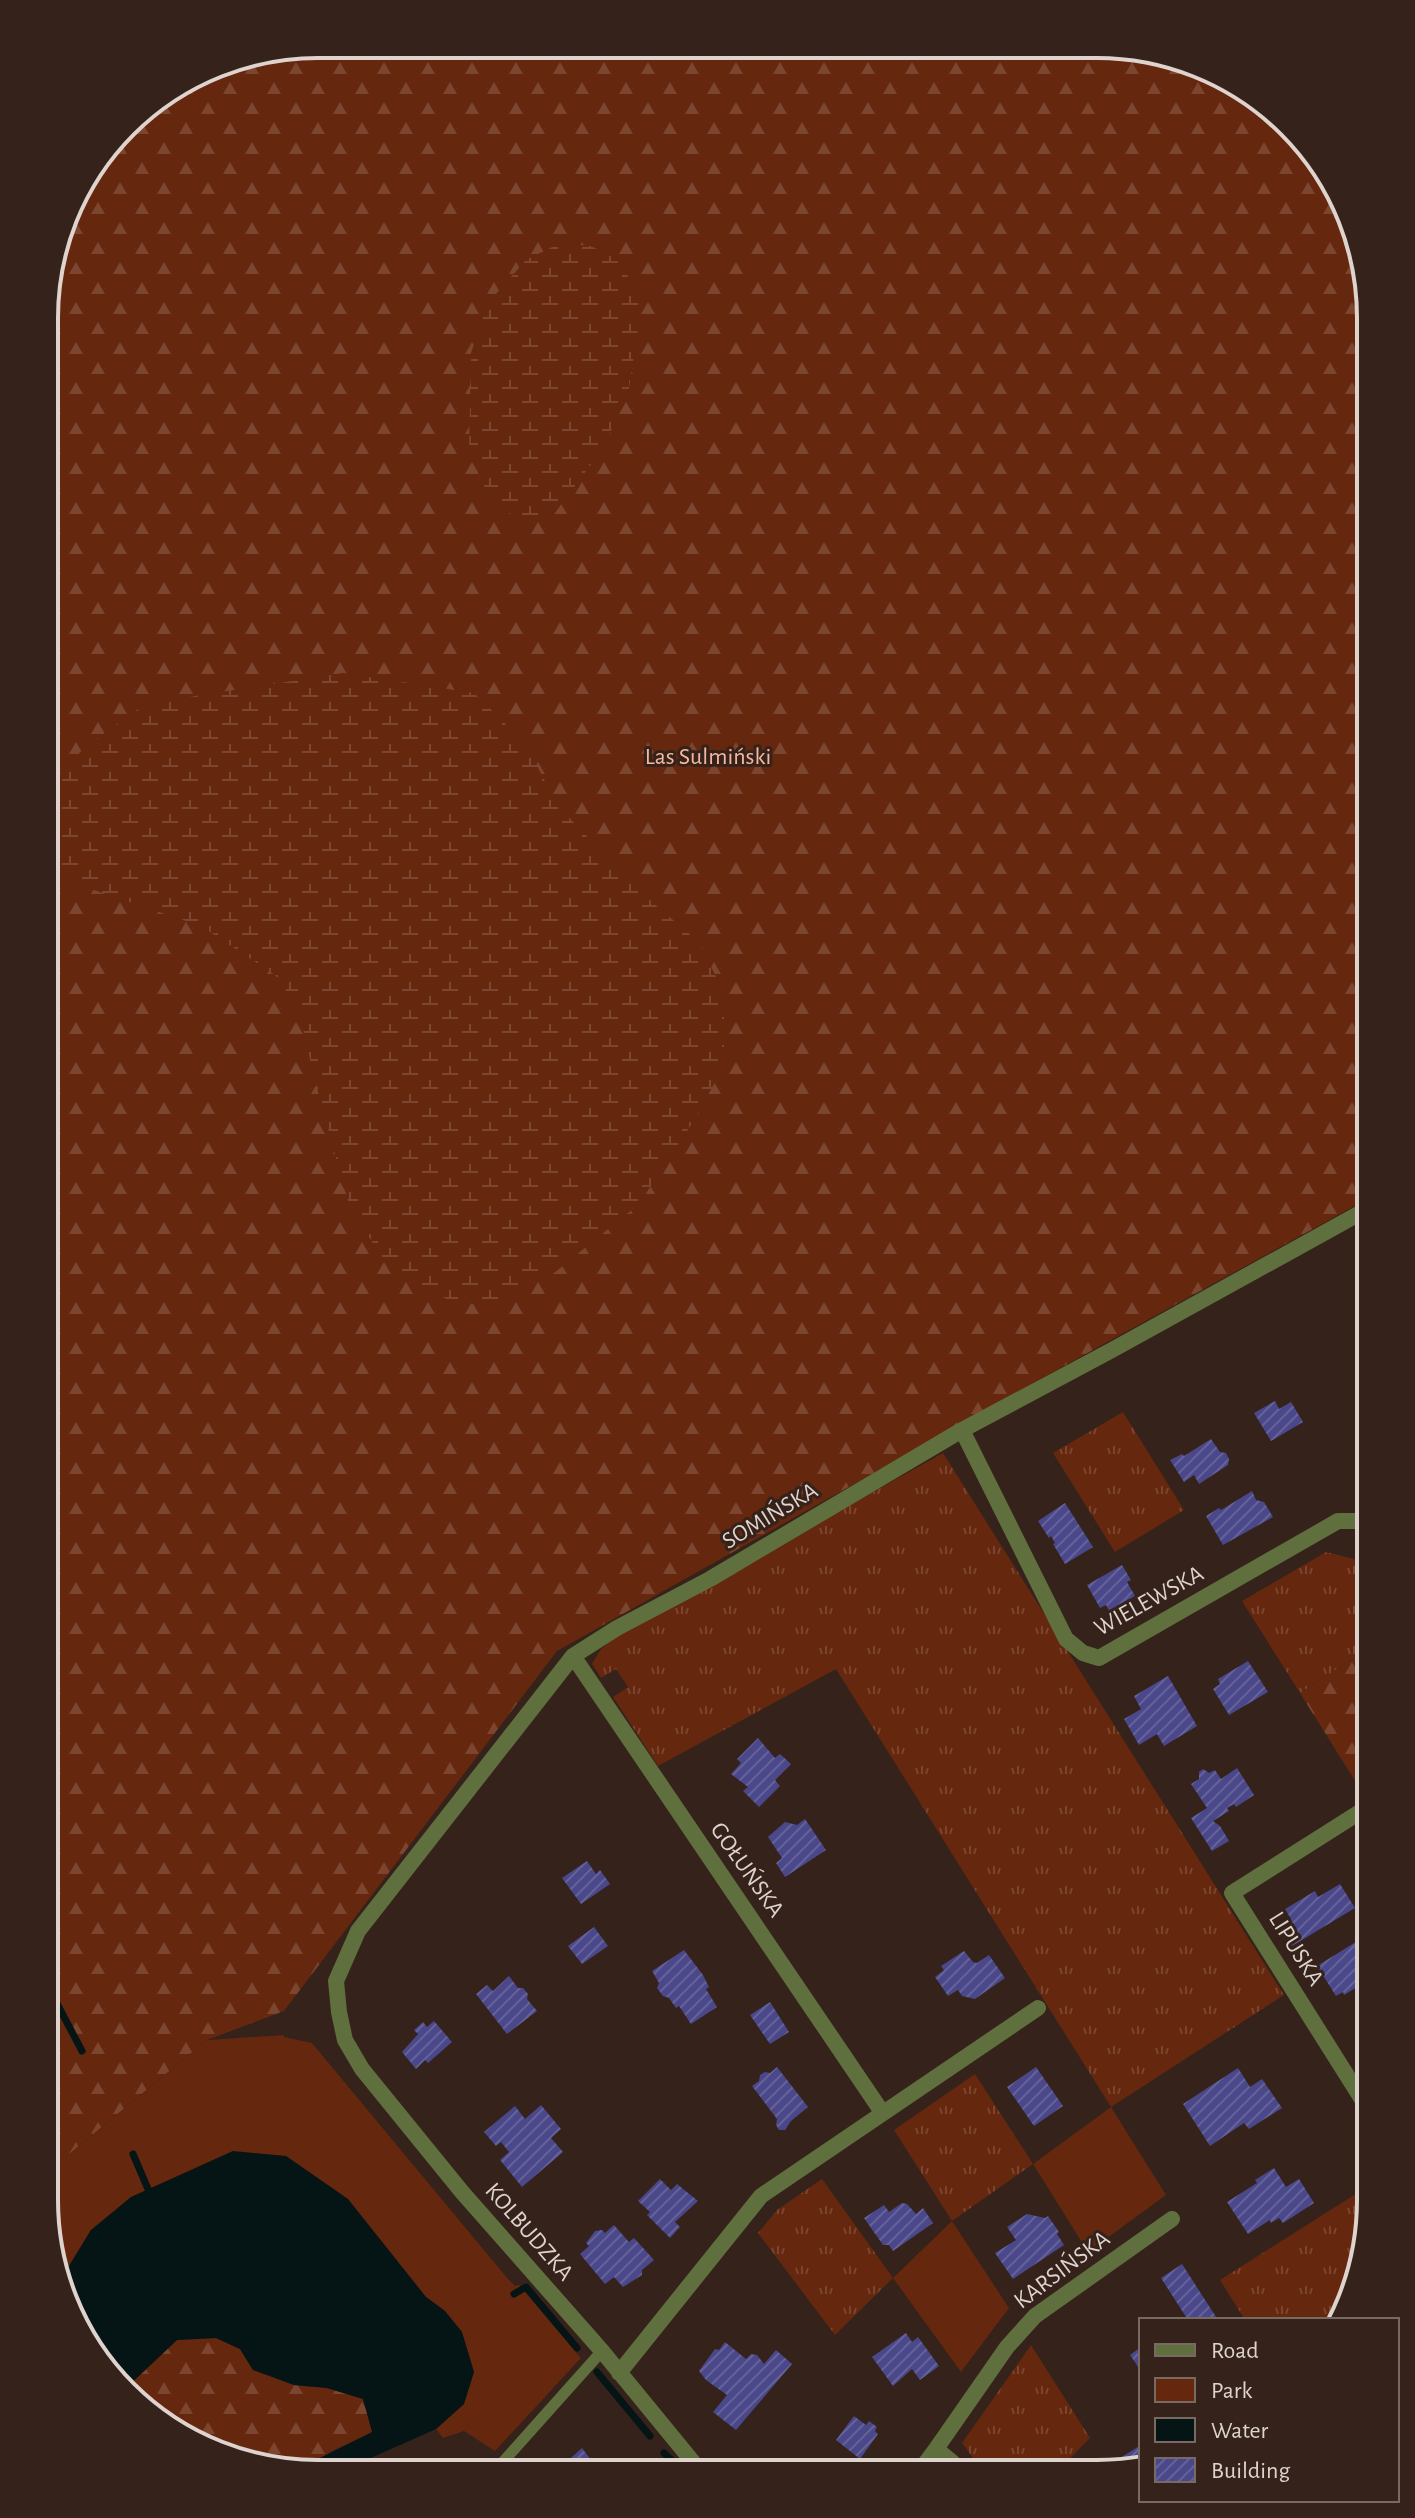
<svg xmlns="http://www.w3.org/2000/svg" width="1415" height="2518" font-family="'Alegreya Sans',sans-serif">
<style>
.grass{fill:url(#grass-tufts)}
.forest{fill:url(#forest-firs)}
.wetland{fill:url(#wetland-marsh)}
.green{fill:#65270d}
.water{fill:#051414}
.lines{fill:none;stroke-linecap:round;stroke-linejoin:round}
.stream{stroke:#051414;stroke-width:7}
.building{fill:url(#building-hatch)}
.lane{stroke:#5f6f3d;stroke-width:11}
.street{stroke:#5f6f3d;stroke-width:16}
.labels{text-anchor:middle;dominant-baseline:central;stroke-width:6;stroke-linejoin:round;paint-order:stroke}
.park-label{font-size:24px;fill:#f7b79f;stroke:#34221b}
.street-label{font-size:24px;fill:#dfd3ce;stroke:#34221b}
.rim{fill:none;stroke:#dfd3ce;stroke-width:4}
</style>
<defs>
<pattern id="grass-tufts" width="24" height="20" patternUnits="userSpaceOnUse" patternTransform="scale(2)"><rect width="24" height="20" fill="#65270d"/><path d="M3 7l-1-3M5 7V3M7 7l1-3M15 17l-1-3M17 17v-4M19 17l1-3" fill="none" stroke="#7b452f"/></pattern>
<pattern id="forest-firs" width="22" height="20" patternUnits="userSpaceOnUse" patternTransform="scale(2)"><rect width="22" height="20" fill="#65270d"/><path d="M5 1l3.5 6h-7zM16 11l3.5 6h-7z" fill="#7b452f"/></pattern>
<pattern id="wetland-marsh" width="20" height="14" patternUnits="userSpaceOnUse" patternTransform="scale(2)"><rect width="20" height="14" fill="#65270d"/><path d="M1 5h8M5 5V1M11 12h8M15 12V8" fill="none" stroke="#7b452f"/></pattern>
<pattern id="building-hatch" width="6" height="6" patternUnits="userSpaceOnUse" patternTransform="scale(2)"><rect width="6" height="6" fill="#4a488a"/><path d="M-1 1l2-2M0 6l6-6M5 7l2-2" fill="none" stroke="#646299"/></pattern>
</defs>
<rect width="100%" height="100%" fill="#34221b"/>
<!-- grass -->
<path class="grass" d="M1123,1412L1184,1510L1115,1552L1053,1453Z
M943,1453L1284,1995L1111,2107L836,1669L658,1766L613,1697L628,1687L616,1669L601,1678L592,1664L601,1649L619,1634Z
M1326,1552L1354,1559L1371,1584V1647L1300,1693L1242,1601Z
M975,2074L1033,2164L952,2221L894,2130Z
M822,2179L893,2278L835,2335L758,2233L777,2210Z
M1370,2185C1370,2234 1363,2276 1340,2320H1245L1220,2280Z
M1031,2345L1090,2438L1054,2474H985L962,2443Z"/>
<!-- forest -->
<path class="forest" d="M318,44L1150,49L1277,112L1356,229L1371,318V1197L1062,1367L557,1651L284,2011L207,2040L44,2175L46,283L72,196L137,112L213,65Z
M1371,1647V1776L1357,1784L1300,1693Z
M216,2338L240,2349L253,2370L294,2385L327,2388L363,2399L373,2432L334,2450L297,2472H282L151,2417L124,2390L177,2340Z"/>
<!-- wetland -->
<path class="wetland" d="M560,243L591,246L616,259L636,288L640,316L628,395L603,448L552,517L536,522L519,520L489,497L469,452L471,353L488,303L526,260Z
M343,673L474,693L526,744L557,805L644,895L700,943L724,994V1066L693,1122L639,1204L554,1273L490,1304L454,1303L389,1269L349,1205L314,1077L298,1007L275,975L201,926L46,874V790L84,748L145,704Z"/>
<!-- green -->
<path class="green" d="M284,2035V2037L312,2043L508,2279L515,2286L519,2285L581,2358L495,2451L464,2431L443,2438L436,2429L464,2404L445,2311L426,2297L91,2230L58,2284L44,2200V2175L207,2040Z
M1111,2107L1166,2195L1088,2252L1033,2164Z
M952,2221L1009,2308L961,2372L893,2278Z"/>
<!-- water -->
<path class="water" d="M233,2151L286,2156L348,2199L426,2297L445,2311L462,2332L474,2372L464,2404L436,2429L364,2461L346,2472H297L300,2468L372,2432L363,2399L327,2388L294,2385L253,2370L240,2349L216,2338L177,2340L124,2390L100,2367L58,2284L91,2230L131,2197Z"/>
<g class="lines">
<!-- stream -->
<path class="stream" d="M44,1979L82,2051
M133,2154L148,2189
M514,2294L526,2287L577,2348
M597,2372L650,2436
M664,2453L685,2473"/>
</g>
<!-- building -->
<path class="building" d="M1275,1401L1279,1409L1291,1402L1303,1422L1271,1441L1254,1413Z
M1211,1439L1220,1452L1226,1453L1229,1459L1228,1465L1199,1484L1194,1475L1184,1482L1170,1460L1182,1454L1184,1456Z
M1252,1491L1256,1500L1264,1502L1273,1517L1223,1545L1206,1516L1219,1508L1221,1510Z
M1065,1503L1093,1547L1065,1564L1053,1544L1055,1543L1051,1536L1049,1538L1038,1521Z
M1122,1565L1131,1580L1127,1582L1135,1596L1109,1611L1106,1605L1100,1608L1087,1585Z
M1248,1661L1268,1692L1229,1715L1213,1689L1220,1684L1218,1679Z
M1168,1676L1197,1726L1164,1746L1157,1734L1139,1745L1124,1719L1141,1709L1134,1696Z
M758,1738L775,1758L780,1754L791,1764L775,1780L780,1786L759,1807L743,1791L748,1787L731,1774L741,1763L737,1759Z
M1237,1768L1254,1795L1236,1807L1234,1804L1227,1808L1229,1811L1213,1821L1220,1826L1229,1841L1212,1851L1191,1818L1207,1808L1191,1784L1199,1779V1772L1203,1769L1209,1773L1215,1770L1221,1779Z
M805,1819L826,1850L785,1877L776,1863L782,1858L768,1837L785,1822L797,1825Z
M587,1861L596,1874L600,1870L610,1884L581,1904L562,1878Z
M1340,1884L1355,1908L1292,1946L1280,1925L1291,1919L1285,1909L1315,1891L1318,1897Z
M594,1927L608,1946L582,1964L568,1946Z
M1359,1940L1370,1958V1974L1360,1981L1362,1984L1344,1995L1343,1992L1336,1996L1317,1966Z
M684,1950L703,1975L709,1987L706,1989L717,2007L691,2024L679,2006L676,2008L669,1998L663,1996L657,1988L659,1983L652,1971Z
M964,1951L973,1962L977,1963L989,1955L1005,1978L975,1999L962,1996L958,1990L948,1996L935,1977L944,1970L941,1966Z
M509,1976L518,1988H523L528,1994L527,1999L537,2011L507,2034L476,1994L487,1985L493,1991Z
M770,2002L789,2032L770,2044L750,2015Z
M434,2021L452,2042L428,2063L425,2060L416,2069L402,2052L418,2034L414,2030L423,2022L427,2027Z
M1370,2028V2047L1362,2034Z
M777,2067L808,2107L791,2121L785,2130H779L776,2125L777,2119L752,2086L759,2081L760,2075L765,2072L770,2073Z
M1036,2067L1063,2106L1034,2126L1007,2087Z
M1238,2068L1250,2087L1262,2079L1282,2108L1249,2129L1244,2123L1210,2146L1183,2104Z
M541,2105L561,2129L551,2138L563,2152L522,2187L500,2160L509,2152L501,2142L496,2146L484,2132L515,2106L525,2119Z
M1274,2168L1286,2187L1299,2179L1314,2203L1283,2223L1279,2218L1271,2223L1270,2220L1248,2234L1227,2202L1257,2183L1255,2180Z
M660,2179L671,2190L677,2184L698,2201L675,2222L680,2227L670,2238L647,2215L650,2212L638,2201Z
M902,2203L907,2204L916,2214L923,2208L933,2223L893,2251L889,2245H883L864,2218L884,2205L889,2212Z
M1027,2214L1045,2218L1048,2216L1059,2232L1057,2234L1064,2245L1013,2279L995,2253L1016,2240L1007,2227Z
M614,2225L629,2242L634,2238L654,2260L642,2270V2275L623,2287L614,2277L605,2284L580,2254L589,2246L586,2243L595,2231L602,2230L605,2233Z
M1182,2264L1218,2320H1188L1161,2278Z
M906,2333L912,2342L918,2337L939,2366L920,2380L912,2369L893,2386L872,2357Z
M725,2342L746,2359L751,2354L757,2355L764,2364L776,2350L792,2364L736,2430L713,2412L727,2395L706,2380L699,2371L715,2349L719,2350Z
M1141,2347V2371L1130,2355Z
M854,2416L866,2425L869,2421L877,2427L875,2431L878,2434L860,2459L836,2440Z
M1141,2445V2467L1127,2469L1120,2458Z
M582,2448L601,2473L555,2472Z"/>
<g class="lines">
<!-- lane -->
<path class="lane" d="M494,2472L602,2351"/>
<!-- street -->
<path class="street" d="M962,1430L1066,1639L1083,1653L1099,1658L1338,1521H1361L1371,1539
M573,1656L882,2112
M1370,2112L1232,1893L1371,1805
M619,2373L761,2196L1038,2008
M936,2449L1007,2347L1035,2316L1172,2219
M702,2473L602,2351L462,2192L362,2069L345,2040L339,2012L336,1981L358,1931L573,1656L617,1628L710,1579L962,1430L1112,1350L1371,1207
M918,2473L936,2449L952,2462L960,2474"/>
</g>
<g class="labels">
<!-- park labels -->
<g class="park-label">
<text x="708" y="757">Las Sulmiński</text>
</g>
<!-- street labels -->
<g class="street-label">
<text transform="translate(770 1516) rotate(-31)">SOMIŃSKA</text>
<text transform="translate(1149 1601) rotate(-29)">WIELEWSKA</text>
<text transform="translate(747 1870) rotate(55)">GOŁUŃSKA</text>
<text transform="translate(1296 1949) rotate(58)">LIPUSKA</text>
<text transform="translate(529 2232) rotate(49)">KOLBUDZKA</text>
<text transform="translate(1062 2270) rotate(-37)">KARSIŃSKA</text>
</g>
</g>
<!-- crop -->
<path d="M0 0H1415V2518H0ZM318 58H1097A260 260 0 0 1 1357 318V2200A260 260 0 0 1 1097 2460H318A260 260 0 0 1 58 2200V318A260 260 0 0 1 318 58Z" fill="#34221b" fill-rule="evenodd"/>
<path class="rim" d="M318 58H1097A260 260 0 0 1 1357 318V2200A260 260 0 0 1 1097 2460H318A260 260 0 0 1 58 2200V318A260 260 0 0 1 318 58Z"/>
<!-- legend -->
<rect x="1139" y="2318" width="260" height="184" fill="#34221b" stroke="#786963" stroke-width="2"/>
<rect x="1155" y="2344" width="40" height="12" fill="#5f6f3d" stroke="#786963" stroke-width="2"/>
<text x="1211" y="2358" font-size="24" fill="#dfd3ce">Road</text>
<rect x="1155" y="2378" width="40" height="24" fill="#65270d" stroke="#786963" stroke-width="2"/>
<text x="1211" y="2398" font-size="24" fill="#dfd3ce">Park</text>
<rect x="1155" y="2418" width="40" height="24" fill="#051414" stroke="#786963" stroke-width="2"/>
<text x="1211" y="2438" font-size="24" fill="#dfd3ce">Water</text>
<rect x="1155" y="2458" width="40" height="24" fill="url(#building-hatch)" stroke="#786963" stroke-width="2"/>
<text x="1211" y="2478" font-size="24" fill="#dfd3ce">Building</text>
</svg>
